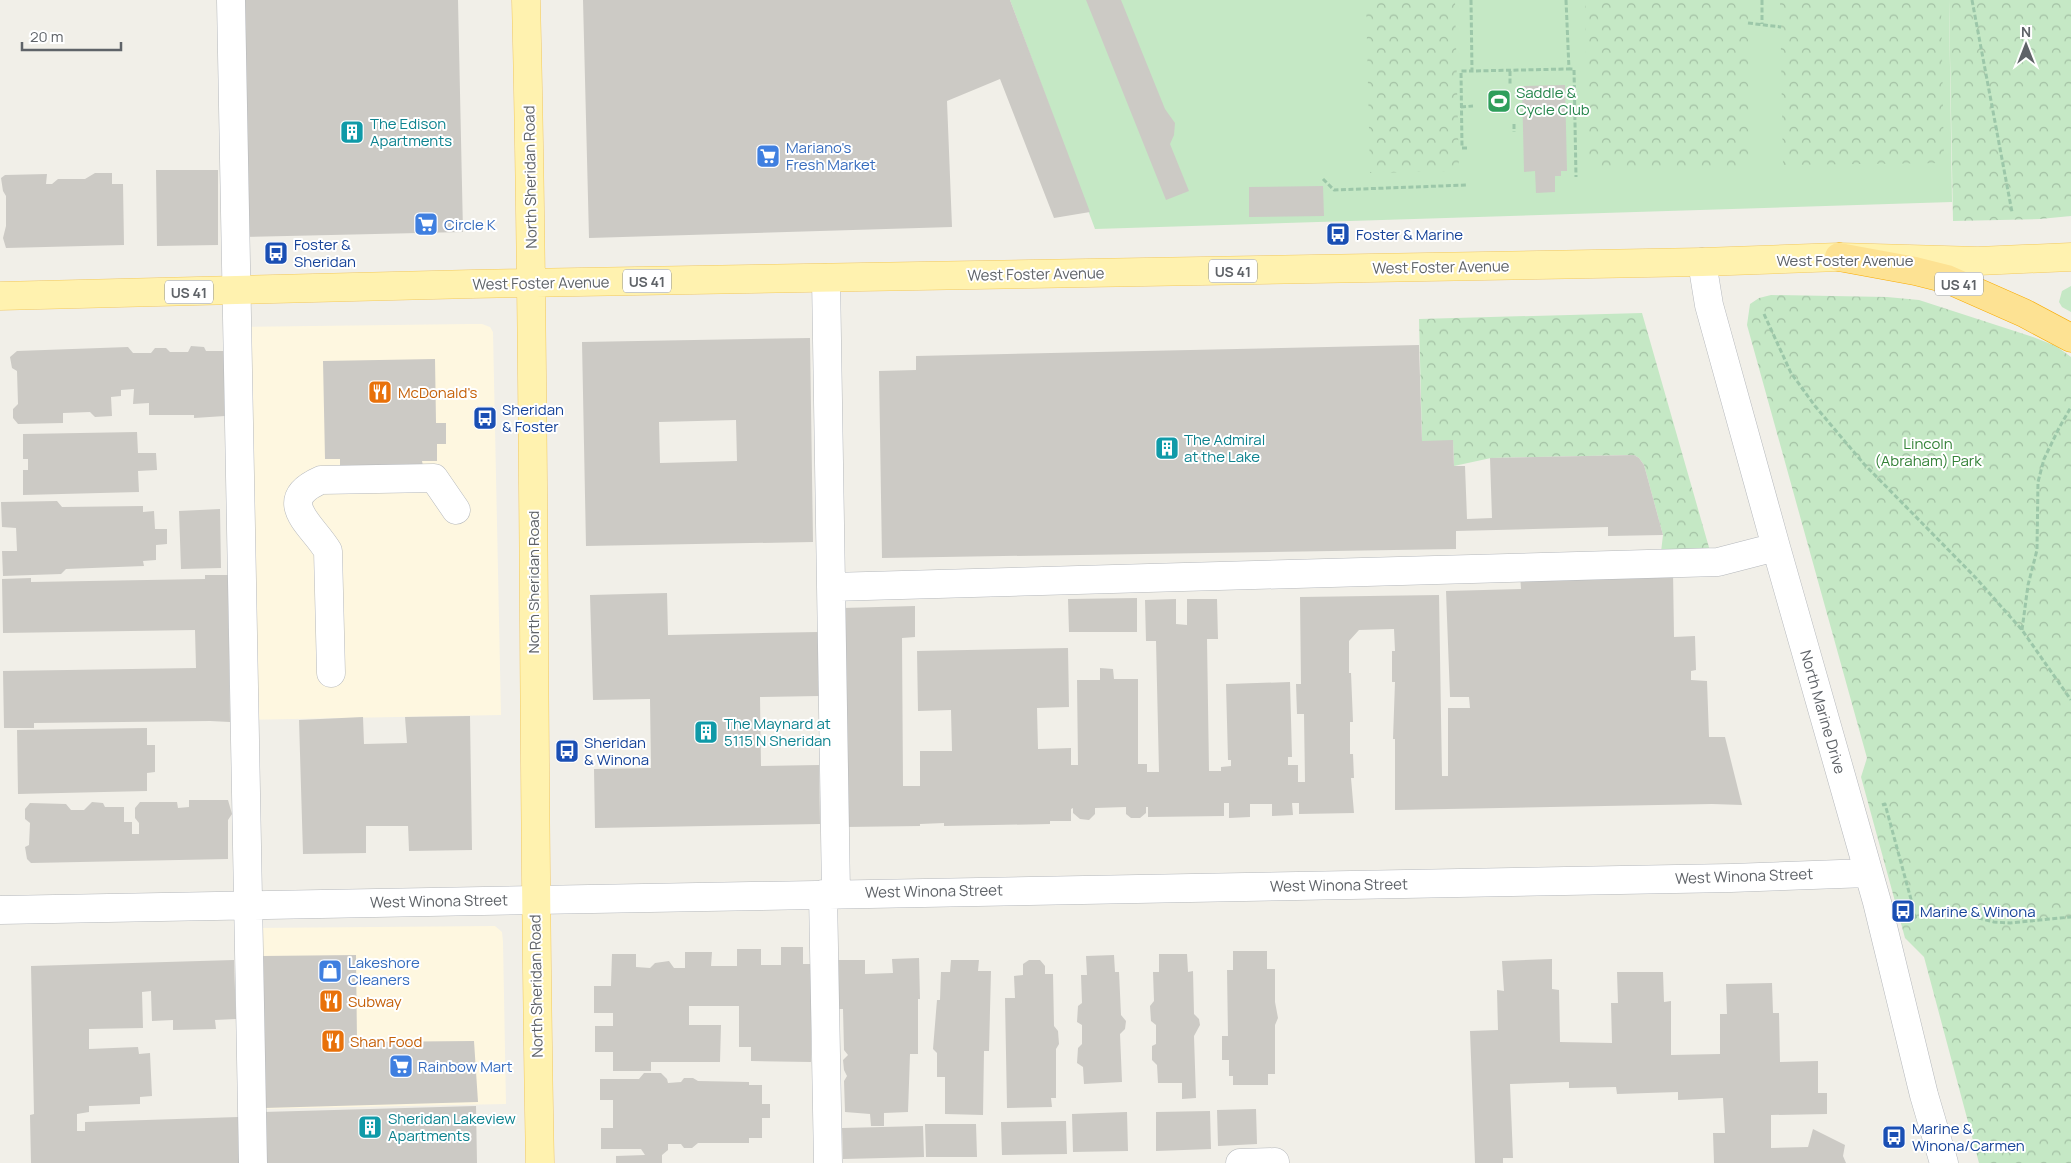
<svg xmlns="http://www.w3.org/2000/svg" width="2071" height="1163" font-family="Manrope,sans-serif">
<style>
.commercial{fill:#fef7e0}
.grass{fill:#c5e8c5}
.forest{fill:url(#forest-crowns)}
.building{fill:#cccac5;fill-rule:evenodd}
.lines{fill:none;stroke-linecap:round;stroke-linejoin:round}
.minor-casing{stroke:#b5b8bc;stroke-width:29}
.major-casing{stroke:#f2c960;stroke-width:29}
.highway-casing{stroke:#f9ab00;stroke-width:29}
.path{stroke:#9cc7a9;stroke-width:3;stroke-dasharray:5 2.5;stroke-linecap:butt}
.minor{stroke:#fff;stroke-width:28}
.major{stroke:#fff2af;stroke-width:28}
.highway{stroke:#fde293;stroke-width:28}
.labels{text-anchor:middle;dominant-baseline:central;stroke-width:4;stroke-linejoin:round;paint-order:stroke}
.shield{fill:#fff;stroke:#8f9295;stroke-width:1}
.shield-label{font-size:14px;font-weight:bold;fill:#5f6368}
.leisure-label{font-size:15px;fill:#27864d;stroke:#fff;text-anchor:start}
.culture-label{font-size:15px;fill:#0d838f;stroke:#fff;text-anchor:start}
.shop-label{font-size:15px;fill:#366cbe;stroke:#fff;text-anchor:start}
.street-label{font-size:15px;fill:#5f6368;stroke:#fff}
.transit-label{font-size:15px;fill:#164399;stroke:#fff;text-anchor:start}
.food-label{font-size:15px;fill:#c56008;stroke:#fff;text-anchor:start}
.park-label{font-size:15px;fill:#348238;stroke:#fff}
</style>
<defs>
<pattern id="forest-crowns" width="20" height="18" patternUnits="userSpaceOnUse" patternTransform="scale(1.25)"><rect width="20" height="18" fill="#c5e8c5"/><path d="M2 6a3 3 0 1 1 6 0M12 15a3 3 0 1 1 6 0" fill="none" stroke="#a3c0a4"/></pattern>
</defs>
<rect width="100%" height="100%" fill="#f1efe8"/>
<!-- commercial -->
<path class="commercial" d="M470,324H482L490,327L493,332L501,715L245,720L238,327Z
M495,926L502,932L503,942L506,1104L252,1109L249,928Z"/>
<!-- grass -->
<path class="grass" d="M1010,0H1949L1952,202L1095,229Z
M2071,286V312L2062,307L2059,302L2062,291Z"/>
<!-- forest -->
<path class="forest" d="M1366,0H1455L1459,171L1370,173Z
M1585,0H1748L1750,168L1588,170Z
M1780,0H1941L1944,163L1783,165Z
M1949,0H2071V216L2040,219L1953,221Z
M1771,295L1887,297L1919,300L2033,337L2056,346L2071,357V1163H1979L1924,957L1905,938L1861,777L1867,758L1747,325L1750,304L1759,298Z
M1642,313L1710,551L1661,552L1663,535L1644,465L1639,458L1634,455L1491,458L1454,466L1453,441H1422L1419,319Z"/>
<!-- building -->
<path class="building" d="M240,0H458L463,232L240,237Z
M583,0H1010L1090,212L1054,218L1000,79L947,101L952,227L589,238Z
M1086,0H1121L1165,109L1175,123L1174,135L1170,144L1189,191L1166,200Z
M1565,85L1567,171H1561V176H1555V192L1536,193L1535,171L1524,172L1522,86Z
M156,170H218V245L157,246Z
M95,173H112V184H123L124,245L6,248L3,238L6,226V196L3,191L1,178L5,175L47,174L46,184H52L58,179H85Z
M1323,186L1324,216L1249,217V187Z
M810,338L813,542L586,546L582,342ZM736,420L737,461L660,463L659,422Z
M1419,345L1422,441L1453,440L1454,466H1465L1467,519L1492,518L1490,458L1634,455L1639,458L1644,465L1663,535L1608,536V527L1456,531V549L882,558L879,371L916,370V356Z
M191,346L204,347L206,351H224L225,416L194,418V415H149V403L133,404L134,389L121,390V396L111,397L112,416L95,417L90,412L63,413V423L18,424L13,418V409L18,404L17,371L12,368L10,357L17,351L128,347L133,353H151L155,348H166L170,352H188Z
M435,359L436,423H446V444H437V461H422L423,466L340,468V459H325L323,361Z
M137,432L138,453H156L157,470L138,471L139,492L23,495V470H28V459H23V434Z
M57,501L62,507L143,506V512L154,511L155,529H167V544L156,545V560L143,561L144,566L66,569L61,574L3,576L2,551H17L16,528L2,527L1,502Z
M220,509L221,568L181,569L179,511Z
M1673,571L1674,637L1695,636L1696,670L1691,671V680L1707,681L1709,737H1725L1742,805L1712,804L1395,810V739H1393L1395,682H1392V651H1395L1394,629L1359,630L1349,641V673H1351L1353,722H1350V754H1353L1354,778H1351L1354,813L1299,814V803H1292L1293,815L1272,816V804H1250V817L1229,818V803H1224V816L1148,817V807H1146V813L1140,818H1131L1126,814V807L1095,808V814L1089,820L1080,819L1073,813V808L1071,809V821H1050V824L944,826V823L920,824V826L846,827L842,608L915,606V637L902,638L903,786H920V751H952L951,710L918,711L917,651L1068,648L1069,707L1037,708L1038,749L1071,748V765H1078L1077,680H1100V668L1113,669L1114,679H1138V764H1147V772H1159L1156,641H1146L1145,600L1176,599V624L1187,625V599H1217L1218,639H1207L1209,771H1221V767L1231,766V760H1228L1226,684L1290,682L1292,757H1288V765H1298V782H1305L1304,714H1297L1296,684H1301L1300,597L1439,595L1442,776H1448V708H1470L1469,697H1450L1446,591L1521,589L1520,574Z
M205,575H228L230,722L210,721L34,723V728H4L3,671L196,668L195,630L3,633L2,579L31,578V582L205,579Z
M667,593L668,635L818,632L819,696L760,697L761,766L819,765L820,824L595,828L594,769L651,768L650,699L593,700L590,595Z
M1137,598V632H1069L1068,599Z
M470,716L472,850L409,851L408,826H366V853L303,854L299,720L363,717L364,744L407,743L405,717Z
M147,728V745H155V772L147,773V791L18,794L17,730Z
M189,800H228L232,814L228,820V859L31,863L27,859L25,847L29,845L30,823L25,819V809L30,803L66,804L71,810H84L92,802L103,803L105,807H124V822H132V834H139V823L135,818V808L140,802H177L178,808L189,807Z
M781,947H803V964H811V1062L751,1061V1047H739V1006H689V1025H721L720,1062H651V1071H613V1052H595V1026H613V1013H594V986H611L612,954H636V967L650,968L655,963L669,961L674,968H685V952H712L711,966H737V949H761V965H781Z
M1233,951H1267V969H1275V1002L1278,1018L1275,1025V1074H1268V1085H1233V1076H1229V1060H1222V1036H1228L1227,970H1233Z
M1159,954H1187L1188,972L1193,971L1194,1014L1199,1019L1200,1025L1194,1036L1196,1098L1182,1099V1083H1158L1157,1065L1152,1060V1046L1156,1044V1025L1151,1021L1150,1006L1154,1001L1153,972H1159Z
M356,955L357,1042L474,1041L478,1102L264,1108L263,956Z
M1114,955L1115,972H1119L1121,1015L1126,1021L1125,1029L1120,1034L1122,1082L1084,1084L1083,1067L1077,1063L1078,1048L1082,1044V1025L1077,1022L1078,1006L1082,1003L1081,975H1087L1086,956Z
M919,958L920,999H918V1054H910L908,1112L884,1113V1126H871L870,1114L845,1112L844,1081L847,1076L844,1070L843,1060L848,1055L844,1050L843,1009H839L838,960H865V974L893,973L892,959Z
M1552,959V989L1559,990L1560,1042L1612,1043L1611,1003H1618L1617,972H1663L1664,1002L1671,1001V1055L1720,1054V1014H1727L1726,984L1772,983L1773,1013H1779L1780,1062L1818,1061V1093H1827V1114L1771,1115V1148L1808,1147L1813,1129L1845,1145L1843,1156L1846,1163H1714L1713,1133H1725L1723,1098L1678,1100V1092L1617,1094L1616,1087L1569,1088V1082L1510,1084L1513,1158H1503V1163H1475L1470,1031L1498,1030L1497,990L1504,991L1502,961Z
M234,960L236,1019L215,1020L216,1029L173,1030V1020L152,1021L151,991L142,992L143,1028L89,1029V1049L138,1047L139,1054L150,1053L152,1096L140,1097V1104L89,1106V1112L77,1114V1131H85V1122L238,1117L239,1163H31L30,1115L34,1114L31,966Z
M951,960H979L978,971H991L989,1051H984L983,1115L945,1114V1077H937V1053L933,1049L937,1000H940L941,972H950Z
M1029,960H1040L1045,966V974H1053L1054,1026L1058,1031L1059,1044L1056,1049V1098H1051L1052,1107L1007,1108L1005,998H1015L1014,976L1023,975V964Z
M644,1073H661L667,1079L668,1083L681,1082L684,1078H693L698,1081L749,1082V1085H762V1104H770V1118H762V1138H749V1143H698L692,1148H684L681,1144H668V1150L662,1155V1163H616V1156L645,1155L641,1149H601V1128H613V1100H600V1079H639Z
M476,1106L477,1163H264L263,1112Z
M1256,1109L1257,1144L1218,1146L1217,1110Z
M1210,1111L1211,1149L1156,1151V1112Z
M1127,1112L1128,1151L1073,1152L1072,1114Z
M1066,1121L1067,1154L1002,1155L1001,1122Z
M925,1124H976L977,1157H926Z
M923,1126L924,1157L843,1159L842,1128Z"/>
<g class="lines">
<!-- minor casing -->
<g class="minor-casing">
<path id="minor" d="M231,0L253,1163
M1702,262L1709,305L1776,547L1877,902L1924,1095L1944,1163
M826,278L836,893
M831,587L1718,562L1776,547
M331,673L328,551C313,525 273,501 321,480L434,478L456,510
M823,894L828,1163
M0,910L1731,878L1868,873
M1240,1163L1275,1162"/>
</g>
<!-- major casing -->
<g class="major-casing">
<path id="major" d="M526,0C536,388 532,775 540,1163
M0,296L472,284L1702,262L1839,257L1978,261L2071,257"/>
</g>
<!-- highway casing -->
<g class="highway-casing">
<path id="highway" d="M1839,257L1915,271L1947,279L2024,313L2071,338"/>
</g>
<!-- path -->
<path class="path" d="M1471,0L1472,71L1569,69
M1566,0L1569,69H1574L1576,177
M1762,0V24
M1972,0L2012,212
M1748,23L1781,27
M1510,71V86
M1461,107L1473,106
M1514,124V132
M1467,148H1462L1461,71H1472
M1323,179L1334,190L1467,185
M1764,314L1791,373L1815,406L1864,464L1976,578L2022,630L2071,700
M2022,630L2028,585L2037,550L2038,482L2044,459L2059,428L2071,407
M1882,805L1885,804L1912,903
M1914,914L1915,917L1938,912H1956L1994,922L2010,923L2071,917"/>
<!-- minor -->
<use href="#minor" class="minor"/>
<!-- major -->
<use href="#major" class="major"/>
<!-- highway -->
<use href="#highway" class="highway"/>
</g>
<!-- icons -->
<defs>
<g id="stadium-square" transform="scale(1.25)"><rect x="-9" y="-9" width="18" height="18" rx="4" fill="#2e9e5b" stroke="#fff"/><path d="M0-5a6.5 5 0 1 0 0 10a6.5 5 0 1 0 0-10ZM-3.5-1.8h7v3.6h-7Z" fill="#fff"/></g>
<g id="building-square" transform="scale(1.25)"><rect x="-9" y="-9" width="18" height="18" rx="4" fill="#0f9aa8" stroke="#fff"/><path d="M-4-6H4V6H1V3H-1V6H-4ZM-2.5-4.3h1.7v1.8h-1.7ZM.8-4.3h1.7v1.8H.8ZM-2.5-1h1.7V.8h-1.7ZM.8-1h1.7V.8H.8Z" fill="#fff"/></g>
<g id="supermarket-square" transform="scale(1.25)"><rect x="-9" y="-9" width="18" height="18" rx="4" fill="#3f7fe0" stroke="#fff"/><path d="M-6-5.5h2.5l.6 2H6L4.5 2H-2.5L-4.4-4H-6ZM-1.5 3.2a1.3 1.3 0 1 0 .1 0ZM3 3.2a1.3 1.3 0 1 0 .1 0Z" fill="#fff"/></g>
<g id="bus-square" transform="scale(1.25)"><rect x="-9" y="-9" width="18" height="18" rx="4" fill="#1a4fb4" stroke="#fff"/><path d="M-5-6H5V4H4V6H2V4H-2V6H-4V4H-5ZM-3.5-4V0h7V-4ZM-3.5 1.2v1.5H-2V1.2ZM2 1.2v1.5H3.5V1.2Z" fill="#fff"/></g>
<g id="restaurant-square" transform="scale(1.25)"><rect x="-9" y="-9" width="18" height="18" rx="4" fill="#e8710a" stroke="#fff"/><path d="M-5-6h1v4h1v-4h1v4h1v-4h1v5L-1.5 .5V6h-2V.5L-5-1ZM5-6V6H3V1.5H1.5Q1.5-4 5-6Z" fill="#fff"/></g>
<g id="shop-square" transform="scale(1.25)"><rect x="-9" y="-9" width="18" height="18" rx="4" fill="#3f7fe0" stroke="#fff"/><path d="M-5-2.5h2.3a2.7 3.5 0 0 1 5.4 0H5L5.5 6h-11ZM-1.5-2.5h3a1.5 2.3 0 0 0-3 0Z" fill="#fff"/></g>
</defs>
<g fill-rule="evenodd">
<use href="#stadium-square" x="1499" y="101"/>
<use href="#building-square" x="352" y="132"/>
<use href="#supermarket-square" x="768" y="156"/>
<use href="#supermarket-square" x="426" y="224"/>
<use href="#bus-square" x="1338" y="234"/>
<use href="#bus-square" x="276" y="253"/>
<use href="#restaurant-square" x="380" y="392"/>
<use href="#bus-square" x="485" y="418"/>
<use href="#building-square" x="1167" y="448"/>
<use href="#building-square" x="706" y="732"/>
<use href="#bus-square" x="567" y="751"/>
<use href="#bus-square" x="1903" y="911"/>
<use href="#shop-square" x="330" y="971"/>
<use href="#restaurant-square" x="331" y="1001"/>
<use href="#restaurant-square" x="333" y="1041"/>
<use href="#supermarket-square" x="401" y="1066"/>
<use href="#building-square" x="370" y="1127"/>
<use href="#bus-square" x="1894" y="1137"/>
</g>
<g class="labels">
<!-- shield labels -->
<g class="shield">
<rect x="1209" y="259.5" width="48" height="23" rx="4"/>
<rect x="623" y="269.5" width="48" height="23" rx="4"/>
<rect x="1935" y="272.5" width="48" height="23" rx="4"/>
<rect x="165" y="280.5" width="48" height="23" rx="4"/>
</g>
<g class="shield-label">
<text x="1233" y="271">US 41</text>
<text x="647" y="281">US 41</text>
<text x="1959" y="284">US 41</text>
<text x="189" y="292">US 41</text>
</g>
<!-- leisure labels -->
<g class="leisure-label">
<text x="1516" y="92">Saddle &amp;<tspan x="1516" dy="17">Cycle Club</tspan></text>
</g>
<!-- culture labels -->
<g class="culture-label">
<text x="370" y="123">The Edison<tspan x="370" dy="17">Apartments</tspan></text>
<text x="1184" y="439">The Admiral<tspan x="1184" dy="17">at the Lake</tspan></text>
<text x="724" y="723">The Maynard at<tspan x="724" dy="17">5115 N Sheridan</tspan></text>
<text x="388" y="1118">Sheridan Lakeview<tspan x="388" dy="17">Apartments</tspan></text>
</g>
<!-- shop labels -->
<g class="shop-label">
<text x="786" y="147">Mariano's<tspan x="786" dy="17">Fresh Market</tspan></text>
<text x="444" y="224">Circle K</text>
<text x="348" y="962">Lakeshore<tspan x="348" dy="17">Cleaners</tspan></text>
<text x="418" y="1066">Rainbow Mart</text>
</g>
<!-- street labels -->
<g class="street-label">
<text transform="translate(530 177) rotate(-91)">North Sheridan Road</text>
<text x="1845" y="260">West Foster Avenue</text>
<text transform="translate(1441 267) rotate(-1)">West Foster Avenue</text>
<text transform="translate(1036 274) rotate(-1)">West Foster Avenue</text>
<text transform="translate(541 283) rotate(-1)">West Foster Avenue</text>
<text transform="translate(533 582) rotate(-90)">North Sheridan Road</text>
<text transform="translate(1823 712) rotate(74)">North Marine Drive</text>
<text transform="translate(1744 876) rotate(-2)">West Winona Street</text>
<text transform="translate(1339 885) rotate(-1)">West Winona Street</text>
<text transform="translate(934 891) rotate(-1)">West Winona Street</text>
<text transform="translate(439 901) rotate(-1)">West Winona Street</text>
<text transform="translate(536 986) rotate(-91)">North Sheridan Road</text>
</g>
<!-- transit labels -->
<g class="transit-label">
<text x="1356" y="234">Foster &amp; Marine</text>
<text x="294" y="244">Foster &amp;<tspan x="294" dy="17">Sheridan</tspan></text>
<text x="502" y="409">Sheridan<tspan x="502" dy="17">&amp; Foster</tspan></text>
<text x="584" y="742">Sheridan<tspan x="584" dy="17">&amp; Winona</tspan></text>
<text x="1920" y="911">Marine &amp; Winona</text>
<text x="1912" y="1128">Marine &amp;<tspan x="1912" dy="17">Winona/Carmen</tspan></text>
</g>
<!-- food labels -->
<g class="food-label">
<text x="398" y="392">McDonald's</text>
<text x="348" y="1001">Subway</text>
<text x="350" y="1041">Shan Food</text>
</g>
<!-- park labels -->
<g class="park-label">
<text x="1928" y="443">Lincoln<tspan x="1928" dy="17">(Abraham) Park</tspan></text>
</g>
</g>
<!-- north arrow -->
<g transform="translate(2026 45)" stroke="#ffffff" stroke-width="4" paint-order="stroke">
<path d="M0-4L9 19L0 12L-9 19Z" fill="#5f6368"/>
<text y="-8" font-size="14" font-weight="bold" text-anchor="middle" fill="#5f6368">N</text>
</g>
<!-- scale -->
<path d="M22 42v8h99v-8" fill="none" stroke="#5f6368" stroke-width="2.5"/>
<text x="30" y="42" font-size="15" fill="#5f6368" stroke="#ffffff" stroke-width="4" paint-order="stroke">20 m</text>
</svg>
